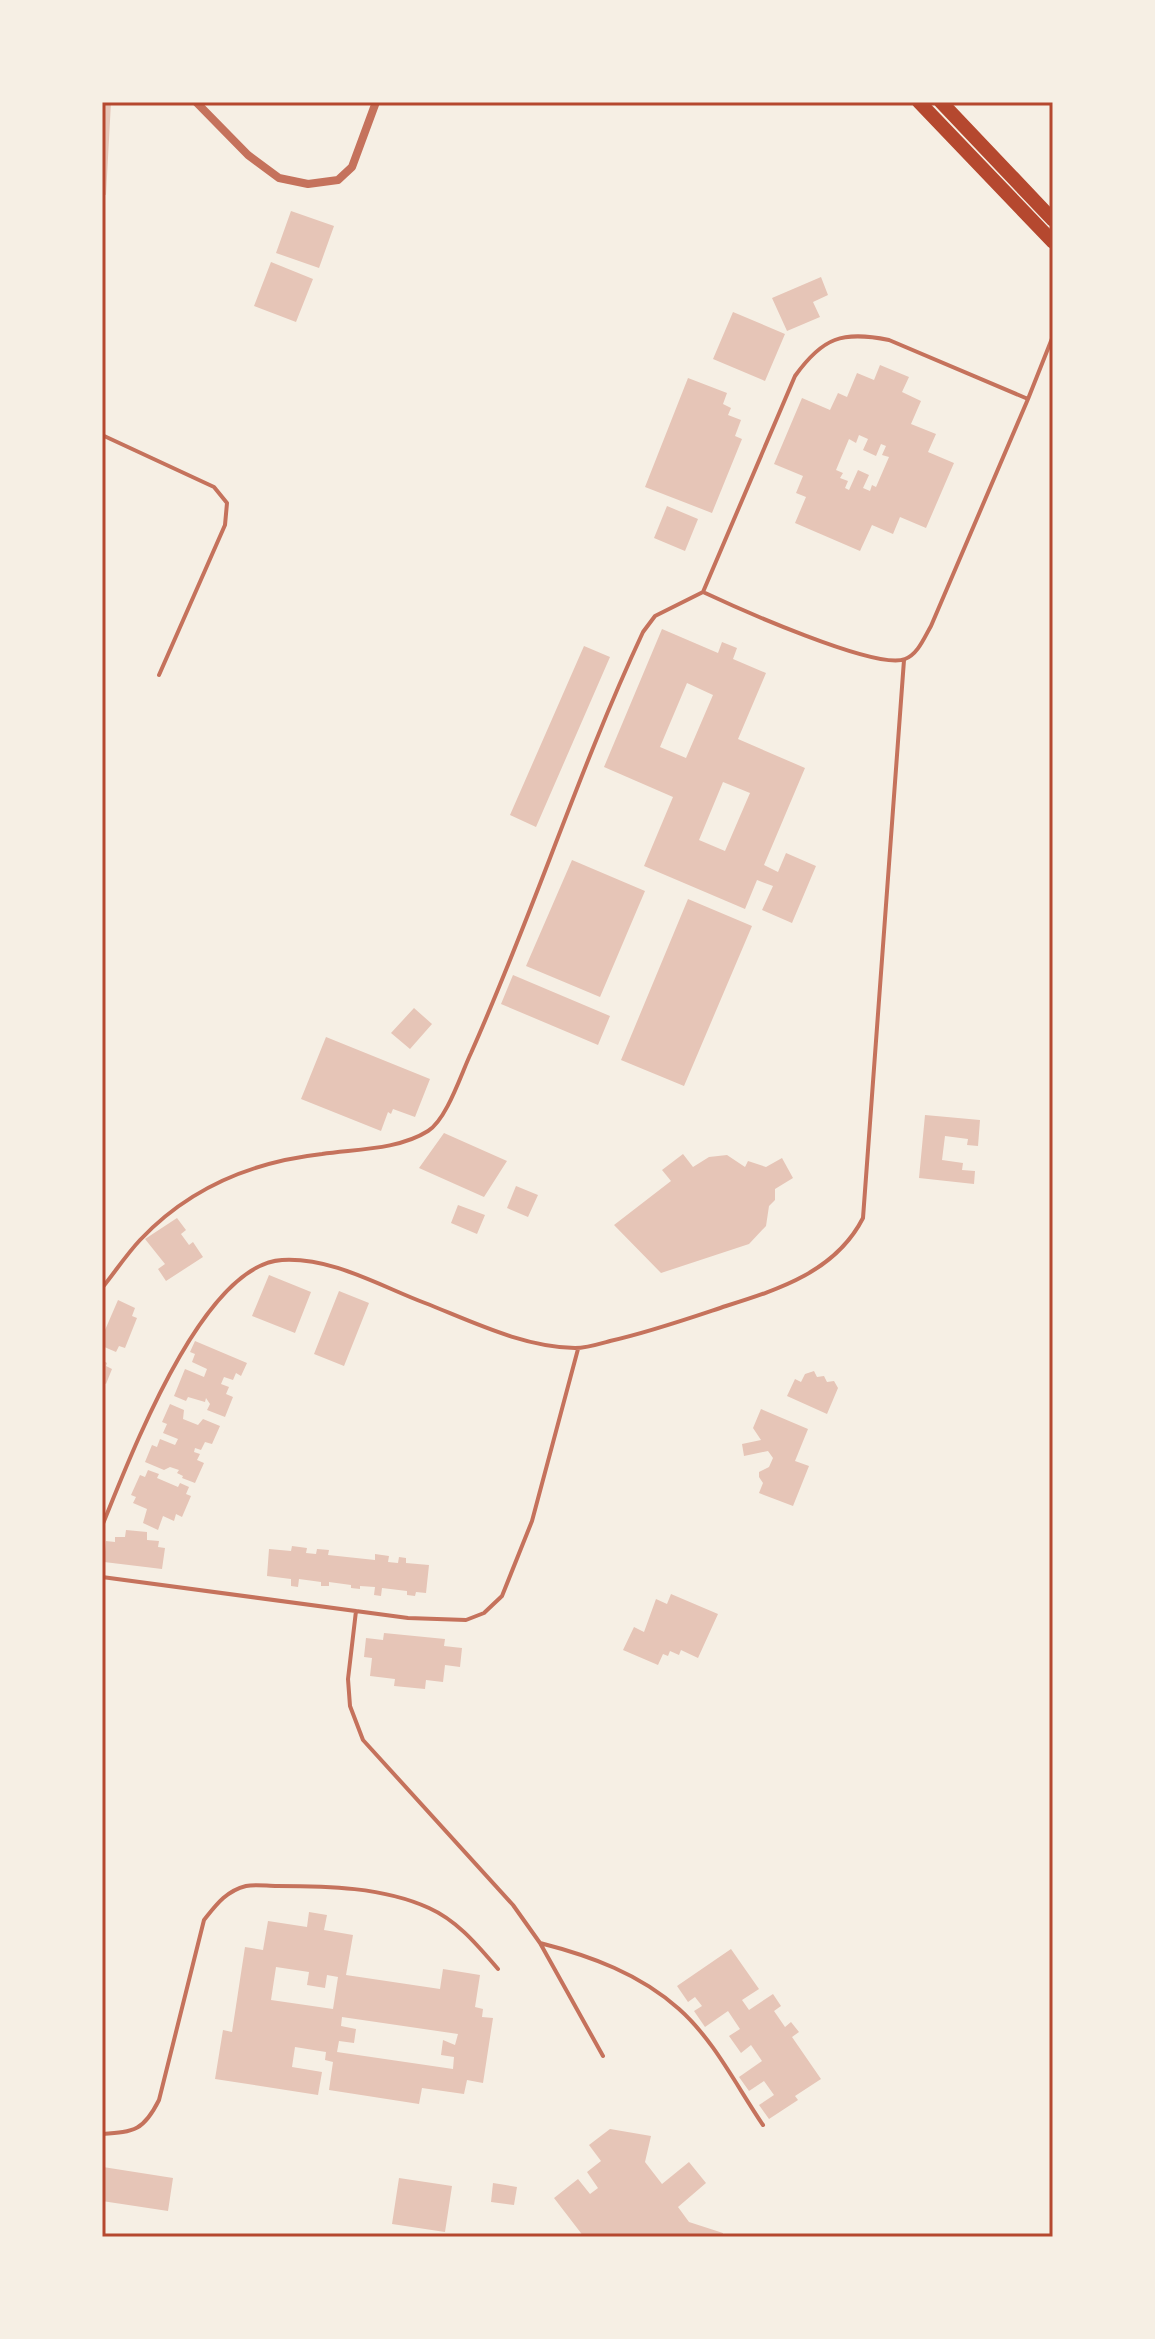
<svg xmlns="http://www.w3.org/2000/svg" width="1155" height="2339" font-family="Rubik,sans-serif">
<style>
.building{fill:#e6c5b7;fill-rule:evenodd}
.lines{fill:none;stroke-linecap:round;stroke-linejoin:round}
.service{stroke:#c5725c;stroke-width:4}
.minor{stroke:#c5725c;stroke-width:8}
.primary{stroke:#b5482f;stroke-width:14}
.neatline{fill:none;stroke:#b5482f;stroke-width:3}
</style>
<rect width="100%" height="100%" fill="#f6efe4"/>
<!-- building -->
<path class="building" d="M102,102H111L106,195L102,194Z
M291,211L334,226L319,268L276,253Z
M271,262L313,279L296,322L254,306Z
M821,277L828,295L813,302L820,317L787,331L772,298Z
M733,312L785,334L765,381L713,359Z
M880,365L909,377L902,392L921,401L911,424L936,434L928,452L954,463L926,528L900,517L893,534L872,525L860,551L795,523L806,497L796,493L803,476L774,464L802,398L830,410L838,393L847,397L857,373L874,380ZM859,435L868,439L863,450L876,456L881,444L886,446L882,455L889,457L876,487L872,485L870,491L863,488L869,475L858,470L849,490L845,488L848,481L840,478L843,473L836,470L849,439L856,443Z
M688,378L727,393L723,404L731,408L728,415L741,420L735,436L742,439L712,513L645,487Z
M667,506L698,519L685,551L654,538Z
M662,629L718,653L722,642L737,648L733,659L766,673L738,739L805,768L764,865L778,872L786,853L816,866L792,923L762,910L773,886L757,880L745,909L644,866L673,797L604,767ZM687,683L713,695L686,758L660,747ZM723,782L750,793L725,851L699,840Z
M584,646L610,657L536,827L510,815Z
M572,860L645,891L600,997L526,966Z
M688,899L752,926L684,1086L621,1060Z
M513,975L610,1016L598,1045L501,1004Z
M414,1008L432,1024L410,1049L391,1033Z
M326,1037L430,1079L415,1117L393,1109L391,1114L388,1112L381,1131L301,1099Z
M925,1115L980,1120L978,1146L967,1145L968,1139L945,1136L942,1160L963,1163L962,1170L975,1171L974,1184L919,1178Z
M444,1133L507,1161L484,1197L419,1168Z
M683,1154L693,1167L709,1157L727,1155L745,1167L748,1161L766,1167L782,1158L793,1178L775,1189V1200L769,1206L766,1226L749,1244L661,1273L614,1225L671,1181L662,1170Z
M516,1186L538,1195L528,1217L507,1208Z
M458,1205L485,1215L477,1234L451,1223Z
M177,1218L186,1230L181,1234L189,1245L193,1242L203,1257L166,1281L158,1269L165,1264L145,1239Z
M269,1275L311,1292L295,1333L252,1316Z
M339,1291L369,1303L344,1366L314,1354Z
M118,1300L135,1308L132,1316L137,1318L125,1348L119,1346L116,1352L102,1346V1337Z
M195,1341L247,1363L241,1376L236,1373L233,1380L224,1377L221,1384L229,1387L226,1394L233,1397L225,1417L207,1410L210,1404L206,1398L205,1402L188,1397L186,1401L174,1396L185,1369L204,1377L207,1369L192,1362L195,1354L190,1352Z
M102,1360L107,1363L106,1366L112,1369L106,1384L102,1382Z
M814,1371L817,1377L824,1376L827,1382L834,1381L838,1388L827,1414L787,1396L795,1379L801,1382L805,1374Z
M170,1404L184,1410L183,1419L198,1425L203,1419L220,1426L212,1444L205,1442L201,1450L195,1448L194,1452L200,1454L197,1460L204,1463L195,1483L182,1478L183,1476L177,1473L179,1470L170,1467L164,1470L145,1462L152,1445L157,1447L160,1439L175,1445L178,1439L163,1433L167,1424L162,1422Z
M761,1409L808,1429L795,1461L809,1466L793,1506L759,1493L763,1483L759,1477V1472L769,1467L773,1458L768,1451L744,1456L742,1444L761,1440L753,1428Z
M148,1470L159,1474L157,1478L178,1487L180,1483L189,1487L186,1494L191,1496L182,1517L176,1514L174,1521L163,1516L158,1530L143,1523L147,1509L133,1503L136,1497L131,1495L140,1475L145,1477Z
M126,1530L147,1532V1540L159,1541L158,1547L165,1548L162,1569L104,1562L106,1541L115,1542V1537H125Z
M292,1546L307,1548L306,1553L316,1554L317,1549L329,1550L328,1555L375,1560V1554L389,1556L388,1562L398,1563L399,1557L406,1558V1563L429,1565L426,1593L416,1592L415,1596L407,1595V1591L382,1588L381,1596L374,1595L375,1587L360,1586V1589L351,1588V1585L329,1582V1586H321V1582L299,1579L298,1587L291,1586V1579L267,1576L269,1549L291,1551Z
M671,1594L718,1614L698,1658L681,1650L679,1655L670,1651L668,1656L663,1654L658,1665L623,1650L634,1627L644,1632L656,1599L667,1604Z
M384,1633L445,1639L444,1646L462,1648L460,1667L445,1665L443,1682L426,1680L425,1689L394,1686L395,1679L370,1676L372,1658L364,1657L366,1638L383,1640Z
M309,1912L327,1915L324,1930L353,1935L346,1975L440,1989L443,1969L480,1975L475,2007L483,2009L482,2017L493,2018L483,2083L467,2080L464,2094L422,2088L419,2104L329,2090L333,2062L325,2060L326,2052L295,2047L292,2067L322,2072L318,2095L215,2079L223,2030L232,2032L245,1947L263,1950L268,1921L307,1927ZM276,1967L309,1972L307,1985L325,1988L327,1975L338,1977L333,2009L271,2000ZM342,2017L458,2034L455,2045L443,2040L441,2055L454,2057L453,2069L337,2052L339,2041L354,2043L356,2029L341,2026Z
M731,1949L759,1989L742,2000L749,2010L773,1994L781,2006L774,2011L785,2027L791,2022L799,2032L792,2037L821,2079L795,2096L798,2100L769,2119L759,2105L774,2095L764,2081L749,2091L739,2077L762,2061L751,2045L741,2053L729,2036L740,2029L728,2011L705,2027L694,2011L702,2006L695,1997L688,2002L677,1986Z
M610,2129L651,2136L645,2162L662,2184L689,2162L706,2183L678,2207L689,2222L723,2233L722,2237H584L554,2198L578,2179L590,2194L598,2188L587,2172L601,2161L589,2145Z
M103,2167L173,2178L168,2211L102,2201Z
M399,2178L452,2186L445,2232L392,2224Z
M493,2183L517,2187L514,2205L491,2202Z"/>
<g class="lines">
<!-- service -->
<path class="service" d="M102,435L214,487L227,503L225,525L159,675
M703,592C735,607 877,671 905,659C918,654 924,638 931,626L1028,399
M102,1288C115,1272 126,1255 140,1240C189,1188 251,1162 322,1154C355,1149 398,1150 428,1131C447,1119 461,1074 471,1053C533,914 579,769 643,632L655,616L703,592L795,376C823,337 842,331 889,340L1028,399L1053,336
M102,1526C129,1461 201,1265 282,1260C332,1257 380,1286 425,1303C473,1322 523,1347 575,1348C586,1348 599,1344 610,1341C650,1332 687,1319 726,1306C780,1289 836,1271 863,1218L904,660
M102,1577L408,1618L466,1620L484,1613L502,1596L532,1521L578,1349
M356,1611L348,1679L350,1706L363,1740L513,1905L540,1943L603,2056
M540,1943C591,1956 640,1974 679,2009C714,2040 737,2087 763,2125
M102,2134C135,2132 144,2130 159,2100L204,1920C216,1905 226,1891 246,1886C255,1884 267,1886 277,1886C327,1886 383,1887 429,1908C458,1921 478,1946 498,1969"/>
<!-- minor -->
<path class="minor" d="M196,102L248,155L279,178L308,184L338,180L352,167L376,102"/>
<!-- primary -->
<path class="primary" d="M919,102L1053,242
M941,102L1053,220"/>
</g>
<!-- border -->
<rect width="1155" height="2339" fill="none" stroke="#f6efe4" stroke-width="208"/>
<rect x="104" y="104" width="947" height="2131" class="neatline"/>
</svg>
